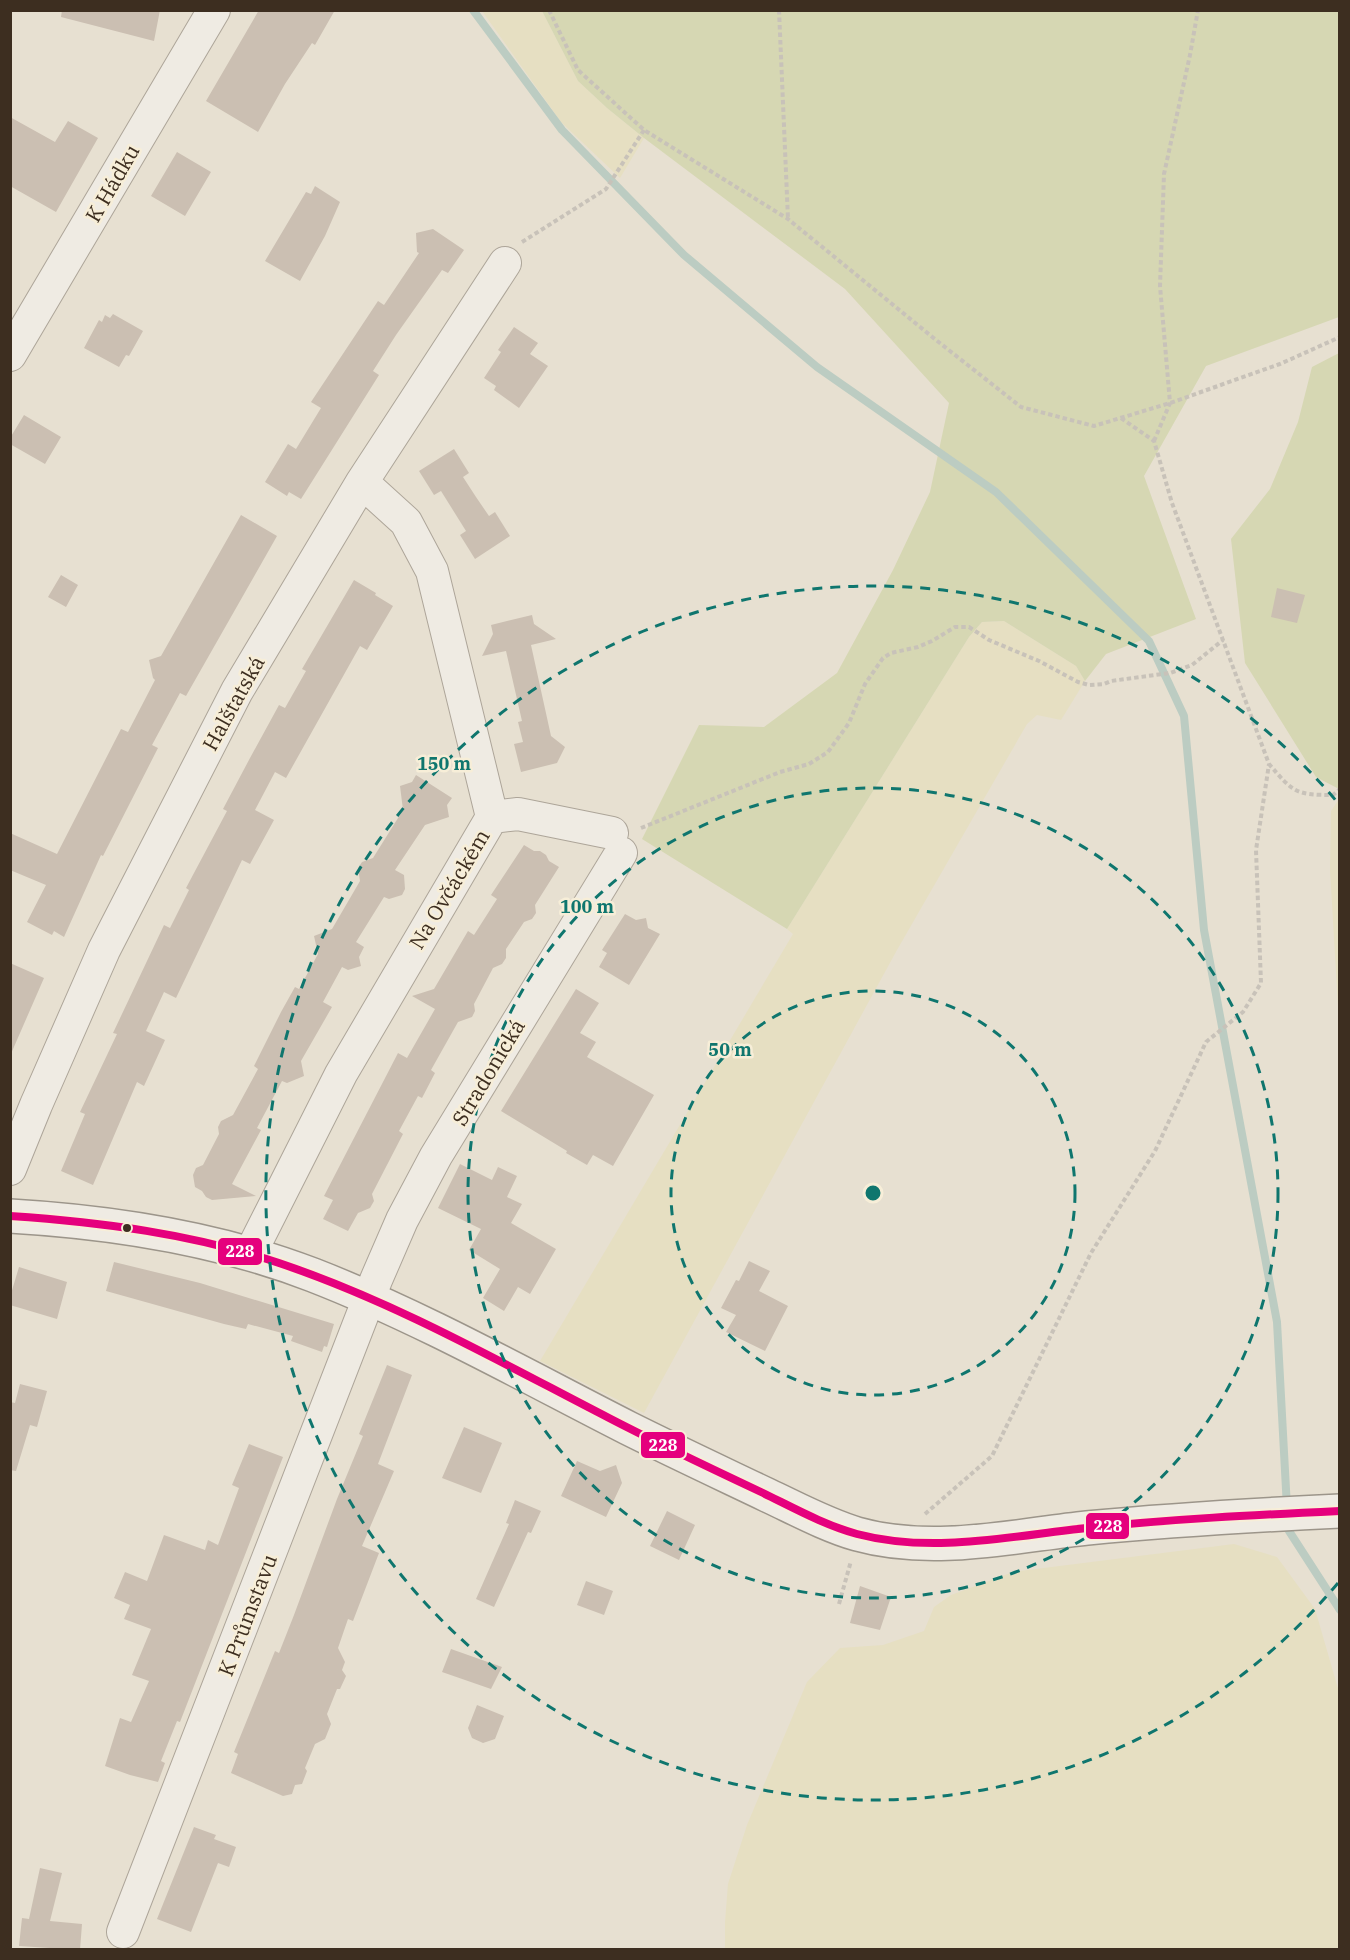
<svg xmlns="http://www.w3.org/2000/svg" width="1350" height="1960" font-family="'IBM Plex Serif',serif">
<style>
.farmland{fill:#e6dfc2}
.green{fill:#d6d7b3}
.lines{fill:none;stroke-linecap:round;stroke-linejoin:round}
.stream{stroke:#bcccc2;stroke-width:8}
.building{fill:#cbbfb2}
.street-casing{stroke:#ada599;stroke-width:34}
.secondary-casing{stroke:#9c958a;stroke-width:36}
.path{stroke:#c8c2b9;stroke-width:4;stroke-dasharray:4.5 3;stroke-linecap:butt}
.street{stroke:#efebe3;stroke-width:32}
.secondary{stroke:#efebe3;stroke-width:33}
.bus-1-casing{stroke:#f7eed8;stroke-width:12}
.bus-1{stroke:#e5007d;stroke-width:8}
.ring{fill:none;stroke:#0f766e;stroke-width:3;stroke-dasharray:10 8}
.bus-dot{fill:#3d2e20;stroke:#f7eed8;stroke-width:2}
.labels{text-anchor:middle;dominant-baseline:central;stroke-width:5;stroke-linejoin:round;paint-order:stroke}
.street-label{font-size:21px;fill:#3d2e20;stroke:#f7eed8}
.centre{fill:#0f766e;stroke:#f7eed8;stroke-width:3}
.ring-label{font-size:18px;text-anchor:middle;font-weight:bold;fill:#0f766e;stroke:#f7eed8;stroke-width:5;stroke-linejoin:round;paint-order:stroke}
.line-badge{stroke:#f7eed8;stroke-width:2}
.badge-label{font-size:16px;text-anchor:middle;font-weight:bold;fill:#fff}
</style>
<rect width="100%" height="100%" fill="#e7e0d1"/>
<!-- farmland -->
<path class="farmland" d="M482,11H542L578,81L607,108L644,138L620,178L561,122Z
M1004,621L1076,666L1085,681L1061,720L1037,715L1027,724L897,950L644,1413L540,1361L793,934L787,929L969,637L982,622Z
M1339,799V1023L1330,870L1331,811Z
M1234,1544L1277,1557L1315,1609L1339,1692V1949H725V1922L728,1884L747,1825L807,1682L840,1648L883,1645L924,1631L934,1607L951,1595L1013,1572Z"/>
<!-- green -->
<path class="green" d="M542,11H1339V317L1206,366L1144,476L1196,619L1106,654L1085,681L1076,666L1004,621L982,622L969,637L787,929L642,839L699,725L764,727L837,673L893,570L930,492L949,403L845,289L644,138L607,108L578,81Z
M1339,353V789L1316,777L1245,663L1231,539L1270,489L1298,422L1312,367Z"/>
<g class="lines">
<!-- stream -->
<path class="stream" d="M473,10L562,130L684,255L817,367L996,492L1149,641L1184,716L1204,930L1277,1322L1287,1508
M1288,1521L1289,1531L1340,1610"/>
</g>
<!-- building -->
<path class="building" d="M62,10H160L154,41L61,17Z
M259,10H335L315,45L312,43L285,84L258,132L206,101Z
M10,117L55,142L68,121L98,138L56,212L10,186Z
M177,152L211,172L185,216L151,196Z
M315,186L340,202L325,236L300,281L265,261L306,192L311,194Z
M433,229L464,250L448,273L442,270L396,335L373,371L379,375L301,499L289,492L287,496L265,482L288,444L296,449L321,408L311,402L378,301L384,305L419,253L417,252L416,233Z
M113,314L143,331L129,356L126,355L119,367L84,348L99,320L102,322L105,315L110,318Z
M514,327L538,343L530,354L548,366L519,408L494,390L496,386L484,378L501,352L498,350Z
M24,415L61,437L45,464L10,444V438Z
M454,449L469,473L463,477L476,497L489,516L495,512L510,536L475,559L460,535L466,531L441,491L434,495L419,471Z
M241,515L277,536L186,696L180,693L152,745L158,748L103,856L101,855L64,937L54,931L52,935L27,922L46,885L10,870V833L57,854L121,729L128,732L155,680L153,678L149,660L161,656Z
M61,575L78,585L66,607L48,597Z
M354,580L376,593L375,595L393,606L367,650L360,646L286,778L275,772L255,810L274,820L250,864L242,860L176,998L164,992L146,1031L165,1040L144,1086L137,1082L93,1185L61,1171L85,1114L80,1112L117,1034L113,1033L164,925L170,928L189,890L186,888L227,811L223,809L250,758L279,705L285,708L306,671L302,669Z
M1277,588L1305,595L1297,623L1271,617Z
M532,615L534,624L556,639L531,645L551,736L565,747L557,763L521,772L514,744L523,742L518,722L522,721L506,651L482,656L493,634L491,625Z
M416,775L452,798L447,805L449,817L425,825L395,870L404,875L405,889L402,895L389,899L384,897L356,942L364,947L359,957L361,966L348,970L342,967L323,1002L332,1007L301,1061L304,1076L287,1083L282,1081L257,1128L261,1130L232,1184L256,1196L212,1200L206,1197L202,1191L195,1187L193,1175L196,1168L203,1165L219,1134L218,1127L221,1121L233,1115L258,1069L254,1066L281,1012L295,987L299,989L318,954L314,936L332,929L360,881L358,868L362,862L373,858L403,810L400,786L412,782Z
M524,845L534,851H540L546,855L549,861L559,867L535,905L536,913L532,919L524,922L506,949V958L502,964L493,968L474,1004L475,1011L472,1017L458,1022L431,1070L435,1073L422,1098L418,1096L399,1131L403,1134L372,1194L374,1201L370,1208L358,1213L348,1231L323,1219L333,1200L324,1196L398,1053L407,1058L435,1009L412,996L434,989L468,931L474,935L497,899L491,895Z
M625,914L636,920L646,918L648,928L660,934L629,985L599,967L607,953L602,950Z
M10,963L44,978L10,1056Z
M576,989L599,1003L580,1033L596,1042L587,1057L654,1095L613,1166L593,1155L587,1165L566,1153L567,1151L501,1111Z
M460,1164L492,1180L498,1167L517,1176L507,1197L522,1204L511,1223L556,1249L530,1294L518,1287L504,1311L483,1298L500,1269L469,1250L481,1229L438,1208Z
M749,1261L770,1271L759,1291L788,1306L765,1351L726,1332L736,1315L721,1308L736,1280L739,1281Z
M114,1262L200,1283L334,1324L327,1347L324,1346L322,1352L291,1341L293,1336L248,1324L246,1329L224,1324L106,1291Z
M19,1267L67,1282L57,1319L10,1305V1297Z
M387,1365L412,1375L378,1464L394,1471L362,1546L379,1553L353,1621L348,1619L338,1648L345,1662L342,1670L346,1676L340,1689H337L327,1714L331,1724L325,1739L315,1744L305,1768L307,1771L302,1784L295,1785L292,1794L283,1796L231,1773L238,1754L234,1752L275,1651L279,1653L294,1615L337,1499L363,1436L359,1434Z
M20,1384L47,1391L37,1427L30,1425L16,1471L10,1470V1402L15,1403Z
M464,1427L502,1443L481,1493L442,1478Z
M249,1444L283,1457L180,1722L177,1721L161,1761L165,1763L158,1782L130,1775L105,1766L120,1718L131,1722L149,1681L132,1675L151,1629L124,1619L130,1605L114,1598L125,1572L147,1581L164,1535L205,1550L208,1540L218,1545L239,1488L232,1485Z
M577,1461L600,1471L616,1465L622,1483L606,1517L561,1496Z
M515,1500L541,1511L531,1533L528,1532L494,1607L476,1599L509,1524L506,1523Z
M667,1511L695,1525L679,1560L650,1546Z
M586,1581L613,1591L604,1615L577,1605Z
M860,1586L891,1597L880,1630L850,1623Z
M451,1649L502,1667L491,1689L442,1672Z
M477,1705L504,1716L495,1739L483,1743L472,1738L468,1728Z
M194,1827L216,1835L214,1839L236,1847L229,1867L218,1863L191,1932L157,1919Z
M40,1868L62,1873L50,1921L82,1924L80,1950L19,1946L22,1918L29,1919Z"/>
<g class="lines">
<!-- street casing -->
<g class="street-casing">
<path id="street" d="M10,355L214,10
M492,817L518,814L612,833
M10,1169L36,1105L104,950L237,691L362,482L505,263
M250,1254L341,1074L492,817L432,571L406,522L362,482
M123,1932L376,1280L402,1220L436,1156L621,853"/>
</g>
<!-- secondary casing -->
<g class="secondary-casing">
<path id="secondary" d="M10,1216C113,1222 217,1238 313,1275C421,1317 524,1375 628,1428C674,1451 721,1473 767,1495C797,1509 826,1525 857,1534C932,1555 1012,1536 1087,1528C1171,1520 1256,1515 1340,1511"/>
</g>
<!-- path -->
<path class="path" d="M549,10L578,70L644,130L788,219L936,340L1021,407L1094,426L1170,403L1280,364L1340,337
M779,10L788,219
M522,242L606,189L644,130
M1121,418L1154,441L1172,503L1269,764C1293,792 1295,795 1333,795L1340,789
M1154,441L1170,403L1160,286L1164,174L1190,55L1198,10
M641,828L780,772L809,764L828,752L849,723L865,684L883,658L891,653L918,647L932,641L955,627H969L989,640L1039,661L1078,682L1089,685L1104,684L1111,681L1170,673L1192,665L1223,640
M925,1514L992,1456L1091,1253L1155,1151L1206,1042L1243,1012L1261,983L1256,850L1269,764
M839,1604L851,1561"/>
<!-- street -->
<use href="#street" class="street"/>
<!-- secondary -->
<use href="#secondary" class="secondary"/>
<!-- bus-1 casing -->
<g class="bus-1-casing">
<path id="bus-1" d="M10,1216C101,1222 193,1234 279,1263C395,1302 502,1363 609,1418C659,1444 710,1468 761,1492C792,1507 824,1525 857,1534C933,1554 1011,1536 1087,1528C1171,1519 1255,1515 1340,1511"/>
</g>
<!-- bus-1 -->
<use href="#bus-1" class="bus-1"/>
</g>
<!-- distance rings -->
<g class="ring">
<circle cx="873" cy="1193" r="202"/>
<circle cx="873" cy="1193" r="405"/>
<path d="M1338 1583A607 607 0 1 1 1338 803"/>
</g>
<!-- markers -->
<circle class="bus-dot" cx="127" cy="1228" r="5"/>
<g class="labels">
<!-- street labels -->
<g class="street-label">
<text transform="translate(112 183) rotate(-60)">K Hádku</text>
<text transform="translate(233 703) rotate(-61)">Halštatská</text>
<text transform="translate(449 889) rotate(-59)">Na Ovčáckém</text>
<text transform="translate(488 1072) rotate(-59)">Stradonická</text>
<text transform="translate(247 1615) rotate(-69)">K Průmstavu</text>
</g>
</g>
<circle cx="873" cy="1193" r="9" class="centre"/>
<g class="ring-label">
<text x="444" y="770">150 m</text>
<text x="587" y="913">100 m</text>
<text x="730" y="1056">50 m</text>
</g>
<g class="line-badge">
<rect x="217" y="1237" width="46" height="29" rx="6" fill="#e5007d"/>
<rect x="640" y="1431" width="46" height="28" rx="6" fill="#e5007d"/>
<rect x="1085" y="1512" width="45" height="28" rx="6" fill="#e5007d"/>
</g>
<g class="badge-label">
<text x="240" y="1257">228</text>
<text x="663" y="1451">228</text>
<text x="1108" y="1532">228</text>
</g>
<!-- border -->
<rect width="1350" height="1960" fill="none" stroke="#3d2e20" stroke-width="24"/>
</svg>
